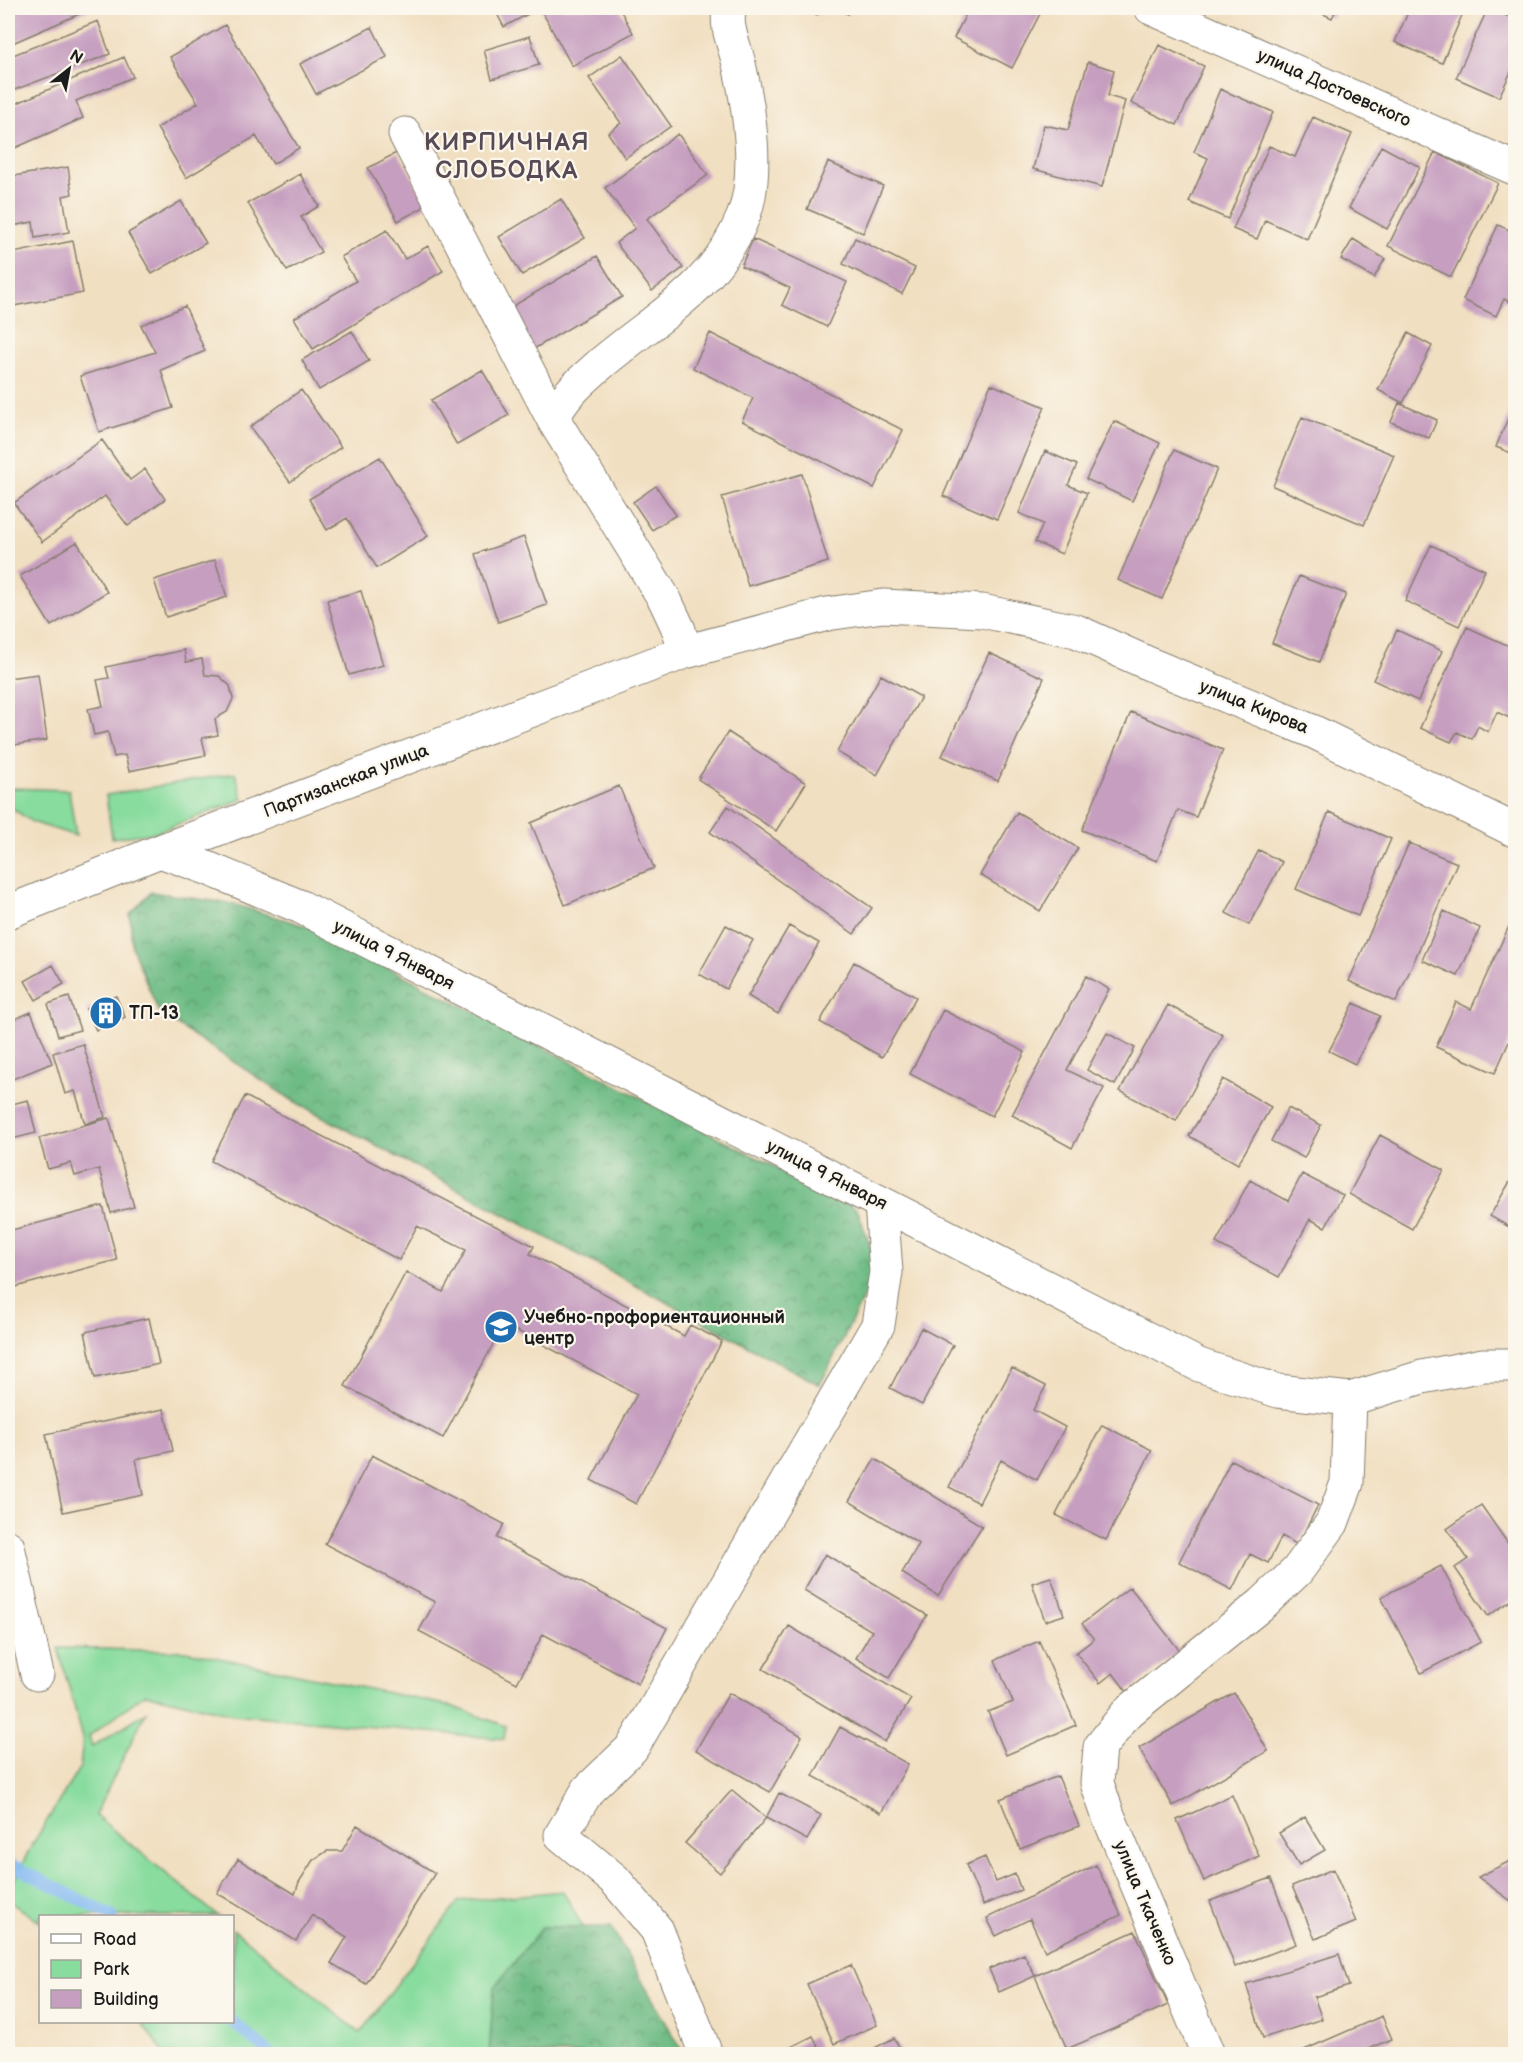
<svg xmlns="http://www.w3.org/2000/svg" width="1523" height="2062" font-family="'Balsamiq Sans',sans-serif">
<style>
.green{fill:#88dc9e;stroke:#527c5d;stroke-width:1.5}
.forest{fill:url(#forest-crowns);stroke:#456c50;stroke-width:1.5}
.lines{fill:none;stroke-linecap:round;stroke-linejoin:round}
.stream{stroke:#83b9f2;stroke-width:12}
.building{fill:#c69ec0}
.minor-casing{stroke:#867e6e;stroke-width:35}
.minor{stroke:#fff;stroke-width:33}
.labels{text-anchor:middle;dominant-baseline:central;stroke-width:4.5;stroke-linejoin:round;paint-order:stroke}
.street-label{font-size:18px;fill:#1c1c1c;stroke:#fbf7ec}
.poi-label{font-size:18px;font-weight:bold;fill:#1c1c1c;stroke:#fbf7ec;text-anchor:start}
.district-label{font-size:24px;font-weight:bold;letter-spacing:1.5px;fill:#584a55;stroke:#fbf7ec}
</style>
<defs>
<pattern id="forest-crowns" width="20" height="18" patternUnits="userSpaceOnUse" patternTransform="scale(1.5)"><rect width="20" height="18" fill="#6ebc85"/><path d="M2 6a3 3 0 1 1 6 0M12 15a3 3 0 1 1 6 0" fill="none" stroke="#5a986c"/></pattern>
</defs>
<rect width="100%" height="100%" fill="#fbf7ec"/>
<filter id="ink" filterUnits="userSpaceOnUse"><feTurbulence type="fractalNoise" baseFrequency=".0167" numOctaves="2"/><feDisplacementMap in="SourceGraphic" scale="12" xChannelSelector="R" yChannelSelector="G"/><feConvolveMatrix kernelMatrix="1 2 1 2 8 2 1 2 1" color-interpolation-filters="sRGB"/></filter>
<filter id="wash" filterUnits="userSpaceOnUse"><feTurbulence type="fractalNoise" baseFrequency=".008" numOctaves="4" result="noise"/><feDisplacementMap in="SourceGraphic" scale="24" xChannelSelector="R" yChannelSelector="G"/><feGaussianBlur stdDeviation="1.35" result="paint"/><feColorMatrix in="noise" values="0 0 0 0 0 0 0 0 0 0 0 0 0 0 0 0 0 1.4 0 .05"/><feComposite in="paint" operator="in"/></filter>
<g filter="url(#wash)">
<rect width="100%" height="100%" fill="#f1dfc1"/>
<!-- green -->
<path class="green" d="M235,773L243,799L155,833L112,838L106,795Z
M8,788L69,790L76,836L32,822L8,805Z
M58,1648L186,1651L451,1706L506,1726L504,1739L233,1714L145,1694L89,1736L92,1747L146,1712L95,1815L218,1916H40V1922L8,1900V1891L32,1845L80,1767L83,1738Z
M563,1891L615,1985L641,2054H165L141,2022H232L233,1929L360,2033L459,1901Z"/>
<!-- forest -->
<path class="forest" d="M151,892L233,904L309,927L857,1209L878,1268L820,1385L292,1100L159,1013L132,947L130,914Z
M542,1927H611L684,2054H489L494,1988Z"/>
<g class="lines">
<!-- stream -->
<path class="stream" d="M8,1863L112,1916
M232,2021L270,2054"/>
</g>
<g id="blocks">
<!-- building -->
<path class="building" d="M8,8H93L8,45Z
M494,8H539L504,27Z
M540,8H619L633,33L572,66Z
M804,8H829L816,15Z
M834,8H851L848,14Z
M969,8H1043L1012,68L954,38Z
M1310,8H1337L1332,18Z
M1410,8H1465L1442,63L1395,42Z
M1488,8L1516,20V61L1499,97L1456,78Z
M98,21L110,54L9,92L8,57Z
M225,25L299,148L273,164L256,136L186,178L157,128L198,103L170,57Z
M372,27L387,57L316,94L300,64Z
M530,36L539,65L492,79L484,50Z
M1159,45L1204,66L1177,125L1131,103Z
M622,55L671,126L625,158L608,133L621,123L589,78Z
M124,57L133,77L76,101L83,118L8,151V107Z
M1088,62L1114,70L1108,96L1125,101L1102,187L1033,169L1044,125L1068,130Z
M1220,89L1273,112L1228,219L1189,202L1208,158L1194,152Z
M1313,117L1352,134L1307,239L1265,220L1257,239L1233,229L1269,146L1295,157Z
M678,134L708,175L647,219L683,268L652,291L616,243L635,228L605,188Z
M1381,146L1420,167L1387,229L1349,208Z
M398,152L428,205L398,221L368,168Z
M1435,152L1498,183L1451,277L1388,246Z
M828,162L883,186L863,233L807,209Z
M68,167L72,194L63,196L69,232L35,238L33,222L12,226L8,201V177Z
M300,174L319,206L301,217L321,252L287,271L248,203Z
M561,199L585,238L522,275L499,237Z
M181,201L206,243L152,274L128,233Z
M1498,225L1516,233V305L1504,299L1496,316L1463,300Z
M387,230L405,259L428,246L443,271L313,349L294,318L356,281L341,257Z
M855,238L915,268L902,294L843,264Z
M753,239L847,282L827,327L782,305L790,288L741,266Z
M1353,239L1385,259L1374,278L1341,259Z
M73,241L83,293L8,307V254Z
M597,256L622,297L532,350L508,309Z
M185,306L205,351L161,370L173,408L99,432L80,376L155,352L141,325Z
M352,331L369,361L319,390L302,360Z
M710,333L903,430L874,488L742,421L753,398L693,368Z
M1408,333L1432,346L1403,403L1378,390Z
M482,370L509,415L457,445L431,400Z
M991,384L1045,407L997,519L943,496Z
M301,390L341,447L290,482L250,427Z
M1516,399V455L1496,447Z
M1399,403L1437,420L1429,438L1391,422Z
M1302,417L1394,455L1364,525L1273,486Z
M1114,421L1160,443L1132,501L1086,479Z
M102,440L130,480L145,469L165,499L128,526L105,496L42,542L14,503Z
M1174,450L1217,469L1162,599L1118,580Z
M1045,451L1077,465L1068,485L1087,493L1062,554L1035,542L1043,524L1019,513Z
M380,457L428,536L377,568L347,518L327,530L309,499Z
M802,474L828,562L748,586L722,497Z
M656,486L676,515L652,530L633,502Z
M524,537L547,605L498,622L475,554Z
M77,542L107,592L51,626L20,576Z
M1431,545L1485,570L1459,626L1405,601Z
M215,560L227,597L166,617L154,580Z
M1299,576L1346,594L1319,662L1272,643Z
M361,591L383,665L349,675L327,600Z
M1467,627L1516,649V721L1497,712L1488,732L1478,726L1472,739L1457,732L1451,742L1420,728Z
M1397,630L1442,651L1418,701L1373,680Z
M184,650L186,662L202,659L205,675L219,676L230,686L233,699L227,712L215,719L218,735L202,738L206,755L129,771L125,755L114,757L108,732L94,735L88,709L103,706L97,680L109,678L106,667Z
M989,653L1044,678L998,781L942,756Z
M38,674L47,740L8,746V678Z
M881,675L921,697L877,775L837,752Z
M1131,712L1223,750L1196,817L1178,810L1157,861L1082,830Z
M728,732L806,783L776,831L698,779Z
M619,786L654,868L565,905L531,823Z
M728,806L872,908L854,934L710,832Z
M1017,812L1078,848L1040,911L980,875Z
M1329,812L1391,839L1358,916L1296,889Z
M1409,843L1457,863L1396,1002L1349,981Z
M1259,850L1282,862L1249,925L1226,913Z
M1444,911L1480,928L1458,976L1422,960Z
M1516,911V1026L1495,1073L1436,1047L1456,1002L1471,1009Z
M726,925L753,940L726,989L699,974Z
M789,926L819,943L778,1014L748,996Z
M854,962L916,997L882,1057L820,1022Z
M53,965L64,984L36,1000L25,981Z
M1086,976L1109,989L1067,1070L1104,1088L1072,1148L1012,1115Z
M116,996L125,1017L96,1030L86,1009Z
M69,997L80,1030L58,1036L48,1004Z
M1354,1003L1380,1016L1355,1064L1329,1051Z
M1168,1005L1223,1035L1176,1121L1120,1091Z
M943,1010L1025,1052L992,1116L910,1074Z
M31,1012L52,1063L8,1081V1022Z
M1107,1033L1135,1048L1115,1085L1087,1070Z
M83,1044L105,1117L85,1124L75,1091L65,1094L53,1053Z
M1223,1079L1271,1107L1238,1164L1189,1136Z
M245,1096L534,1246L530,1254L684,1336L690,1325L722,1341L636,1504L591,1480L637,1394L504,1324L443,1438L345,1386L406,1272L443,1292L466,1250L417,1226L399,1260L211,1161Z
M28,1100L36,1133L8,1140V1105Z
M1288,1108L1321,1125L1304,1158L1271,1141Z
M109,1118L134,1207L111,1213L99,1169L75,1176L71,1163L48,1169L39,1138Z
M1380,1135L1444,1170L1412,1229L1349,1194Z
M1516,1171V1231L1490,1216Z
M1302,1174L1343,1195L1325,1227L1310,1219L1279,1277L1216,1243L1250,1180L1288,1201Z
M103,1206L117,1260L8,1289V1231Z
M149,1318L159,1364L95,1378L85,1332Z
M921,1328L953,1345L922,1405L890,1388Z
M1012,1368L1046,1386L1033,1410L1065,1427L1037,1480L1001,1460L979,1503L949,1487Z
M164,1409L173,1451L136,1459L143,1495L63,1512L46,1434Z
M1102,1425L1152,1450L1106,1540L1056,1515Z
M372,1455L504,1524L497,1538L667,1628L638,1684L543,1634L517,1683L419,1631L435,1602L325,1544Z
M875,1459L982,1526L938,1596L902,1573L919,1544L849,1501Z
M1231,1460L1318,1505L1298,1545L1282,1536L1268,1563L1250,1554L1232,1590L1179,1562Z
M1481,1505L1516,1555V1597L1488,1616L1455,1568L1468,1559L1447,1529Z
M825,1554L927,1615L889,1678L856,1658L872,1631L804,1590Z
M1441,1566L1481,1642L1421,1673L1381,1597Z
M1051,1577L1064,1615L1045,1621L1032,1583Z
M1130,1587L1180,1651L1127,1692L1113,1673L1100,1683L1076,1653L1094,1639L1082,1624Z
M789,1626L911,1699L885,1742L763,1669Z
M1039,1641L1076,1725L1006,1755L988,1712L1013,1702L995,1660Z
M729,1693L802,1736L770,1792L696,1750Z
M1234,1693L1268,1751L1173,1806L1139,1748Z
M840,1727L908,1764L881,1813L813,1776Z
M1058,1776L1079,1826L1020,1849L1000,1799Z
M732,1790L766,1818L779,1793L821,1815L807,1840L766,1818L720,1873L685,1843Z
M1232,1795L1259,1856L1204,1881L1177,1820Z
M1305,1817L1325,1850L1299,1865L1279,1833Z
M357,1825L435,1873L366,1984L331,1963L347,1937L312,1915L296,1941L217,1893L238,1859L295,1894L299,1882L313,1860L327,1851H342Z
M985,1857L996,1882L1015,1874L1021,1890L983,1905L966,1865Z
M1516,1858V1910L1511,1901L1478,1877Z
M1096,1865L1121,1915L1045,1951L1030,1919L996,1936L987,1918Z
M1333,1869L1356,1922L1315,1939L1292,1886Z
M1271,1878L1296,1944L1235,1967L1210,1901Z
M1135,1931L1168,2005L1067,2049L1035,1976Z
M1024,1954L1035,1976L999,1992L989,1969Z
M1339,1954L1349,1986L1314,1997L1322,2019L1263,2038L1246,1984Z
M851,1965L877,2025L834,2044L807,1984Z
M1382,2016L1392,2039L1357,2054H1295Z
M813,2036L822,2054H777Z
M894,2038L903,2054H863Z"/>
</g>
</g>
<g filter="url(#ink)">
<use href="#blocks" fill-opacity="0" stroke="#867e6e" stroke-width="1.5"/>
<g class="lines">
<!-- minor casing -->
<g class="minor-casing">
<path id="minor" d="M1151,8L1516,169
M405,134L553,419L665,600L679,630L685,652
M553,419C562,398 579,383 596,368C653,318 713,291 743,217C760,175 749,107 739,64C735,46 724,25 730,8
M160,851L207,868L301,907L1199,1365L1278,1391L1350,1399L1422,1377L1483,1365H1516
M8,912L160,851L685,652L827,614L883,606L982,611L1076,631L1154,666L1314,732L1516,831
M8,1547L37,1674
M706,2054L657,1930L615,1880L561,1835L588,1790L632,1748L878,1325L886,1272L881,1203
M1208,2054L1108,1815L1097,1783L1100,1747L1128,1712L1262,1604L1297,1571L1332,1523L1347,1483L1350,1399"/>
</g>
<!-- minor -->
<use href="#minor" class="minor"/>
</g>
</g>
<!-- icons -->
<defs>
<g id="building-disc" transform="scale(1.725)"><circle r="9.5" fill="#1f6fb2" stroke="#fbf7ec"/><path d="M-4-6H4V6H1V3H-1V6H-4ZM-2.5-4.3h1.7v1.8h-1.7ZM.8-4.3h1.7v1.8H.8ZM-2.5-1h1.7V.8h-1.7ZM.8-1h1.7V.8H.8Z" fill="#fff"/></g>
<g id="school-disc" transform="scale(1.725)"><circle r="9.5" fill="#1f6fb2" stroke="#fbf7ec"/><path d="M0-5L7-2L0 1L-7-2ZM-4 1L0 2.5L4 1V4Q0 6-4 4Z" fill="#fff"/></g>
</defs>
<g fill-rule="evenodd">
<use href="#building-disc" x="106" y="1013"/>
<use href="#school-disc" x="501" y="1327"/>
</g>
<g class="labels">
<!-- street labels -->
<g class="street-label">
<text transform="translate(1334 88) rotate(24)">улица Достоевского</text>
<text transform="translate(1254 707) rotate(22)">улица Кирова</text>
<text transform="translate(346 781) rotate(-21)">Партизанская улица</text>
<text transform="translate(394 955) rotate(27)">улица 9 Января</text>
<text transform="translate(827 1175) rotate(27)">улица 9 Января</text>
<text transform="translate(1145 1903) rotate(67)">улица Ткаченко</text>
</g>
<!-- poi labels -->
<g class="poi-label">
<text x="129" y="1013">ТП-13</text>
<text x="524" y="1317">Учебно-профориентационный<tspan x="524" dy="21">центр</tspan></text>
</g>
<!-- district labels -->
<g class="district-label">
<text x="507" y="142">КИРПИЧНАЯ<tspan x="507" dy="28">СЛОБОДКА</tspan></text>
</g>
</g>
<!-- margin -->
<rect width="1523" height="2062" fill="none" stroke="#fbf7ec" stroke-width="30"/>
<!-- legend -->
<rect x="39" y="1915" width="195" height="108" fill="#fbf7ec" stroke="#a29f99" stroke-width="1.5"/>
<rect x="51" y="1934" width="30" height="9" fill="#ffffff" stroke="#a29f99" stroke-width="1.5"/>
<text x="93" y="1945" font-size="18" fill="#1c1c1c">Road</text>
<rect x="51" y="1960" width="30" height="18" fill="#88dc9e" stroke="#a29f99" stroke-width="1.5"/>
<text x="93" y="1975" font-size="18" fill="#1c1c1c">Park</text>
<rect x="51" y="1990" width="30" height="18" fill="#c69ec0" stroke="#a29f99" stroke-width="1.5"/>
<text x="93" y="2005" font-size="18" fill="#1c1c1c">Building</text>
<!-- north arrow -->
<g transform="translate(69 69) rotate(31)" stroke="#fbf7ec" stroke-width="4.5" paint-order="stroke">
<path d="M0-4.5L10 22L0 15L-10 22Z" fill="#1c1c1c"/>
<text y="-9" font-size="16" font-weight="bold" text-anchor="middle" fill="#1c1c1c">N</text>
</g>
</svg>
